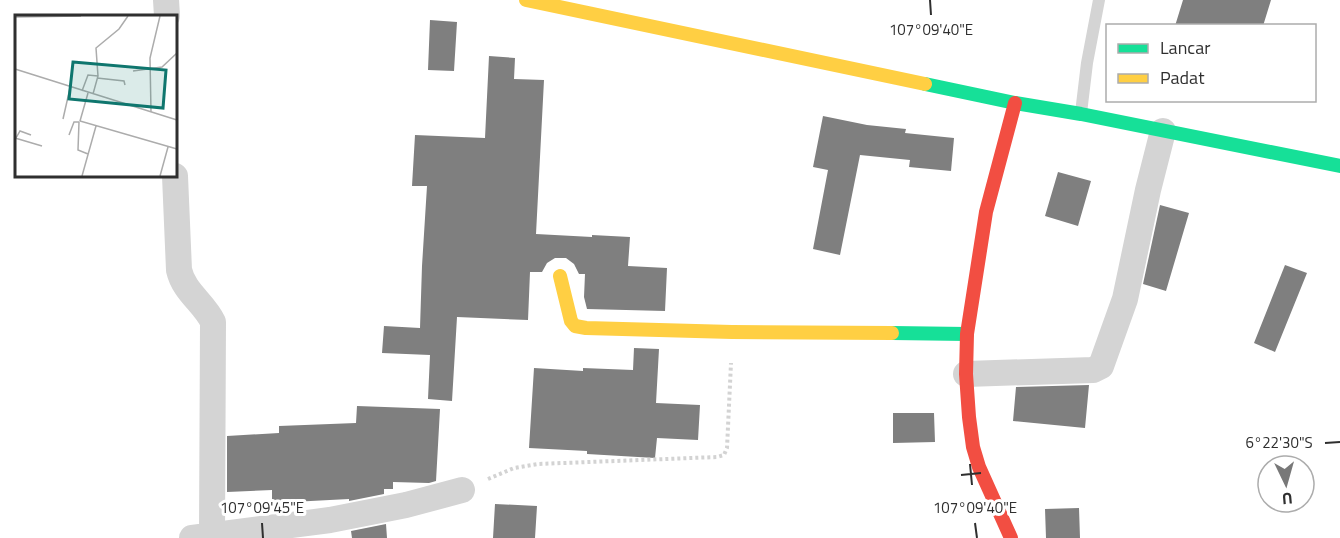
<svg xmlns="http://www.w3.org/2000/svg" width="1340" height="538" font-family="'Titillium Web',sans-serif">
<style>
.building{fill:#7f7f7f}
.lines{fill:none;stroke-linecap:round;stroke-linejoin:round}
.path{stroke:#d3d3d3;stroke-width:4;stroke-dasharray:3 3;stroke-linecap:butt}
.lane{stroke:#d4d4d4;stroke-width:12}
.street{stroke:#d4d4d4;stroke-width:26}
.fast{stroke:#16e098;stroke-width:14}
.slow{stroke:#ffcf43;stroke-width:14}
.jam{stroke:#f24e42;stroke-width:14}
.ticks{fill:none;stroke:#2f2f2f;stroke-width:2}
.inset-road{fill:none;stroke:#acacac;stroke-width:1.5}
.view{fill:#0f766e;fill-opacity:0.15;stroke:#0f766e;stroke-width:3}
.inset-edge{fill:none;stroke:#2f2f2f;stroke-width:3}
.ticks-label{font-size:15px;text-anchor:middle;fill:#2f2f2f;stroke:#fff;stroke-width:6;stroke-linejoin:round;paint-order:stroke}
</style>
<rect width="100%" height="100%" fill="#fff"/>
<!-- building -->
<path class="building" d="M1183,0H1271L1263,26H1175Z
M430,20L457,22L454,71L428,70Z
M489,56L515,58L514,79L544,80L536,234L592,237V235L630,237L628,266L667,268L665,311L587,309L584,297L585,274H579L574,264L566,258H555L547,263L542,272H530L528,320L457,317L452,401L428,399L430,355L382,353L384,326L420,328L422,266L427,186H412L415,135L485,138Z
M823,116L867,125L906,129L905,133L954,138L951,171L909,167L910,160L860,155L840,255L813,249L828,170L813,167Z
M1058,172L1091,181L1078,226L1045,216Z
M1160,205L1189,213L1166,291L1143,284Z
M1285,265L1307,273L1275,352L1254,343Z
M634,348L659,349L656,403L700,405L698,440L657,438L655,458L587,454V451L529,448L534,368L583,371V368L633,370Z
M1089,385L1085,428L1013,421L1016,387Z
M357,406L440,409L436,481L429,483L393,482V489H384V494L349,501V499L272,503V490L227,492V436L279,433V426L356,423Z
M893,413H934L935,442L893,443Z
M495,504L537,506L535,538H493Z
M1079,508L1080,538H1046L1045,509Z
M386,524L387,538H352L351,531Z"/>
<g class="lines">
<!-- path -->
<path class="path" d="M488,479L514,468L538,464L717,457L724,455L727,448L731,363"/>
<!-- lane -->
<path class="lane" d="M1081,113L1087,63L1099,0"/>
<!-- street -->
<path class="street" d="M166,0L167,16
M175,176L179,270C184,292 204,303 213,322L212,535L213,538
M966,374L1093,370L1101,366L1125,299L1148,190L1163,131
M192,538L330,520L406,505L462,490"/>
<!-- fast -->
<path class="fast" d="M925,84L1015,103L1081,114L1340,166
M892,333L967,334"/>
<!-- slow -->
<path class="slow" d="M526,0L925,84
M560,276L571,321L575,326L586,328L732,332L892,333"/>
<!-- jam -->
<path class="jam" d="M1011,538L979,467L973,447L969,417L966,374L967,334L986,212L1015,103"/>
</g>
<!-- ticks -->
<path class="ticks" d="M930,0L931,15M1325,443L1340,442M970,464L972,485M961,475L981,473M262,523L263,538M975,523L977,538"/>
<!-- overview -->
<g transform="translate(15 15)">
<rect width="162" height="162" fill="#fff"/>
<path class="inset-road" d="M0,2L66,1M0,54L162,105M118,56L147,52L162,38M82,63L109,66L110,70M67,76L73,60L83,61M73,78L65,106L162,134M78,79L83,61L81,33L104,14L113,1M136,97L135,43L145,1M48,104L55,73M64,107L63,135L73,139M54,120L59,107H64M0,123L27,131M1,123L5,116L16,120M67,161L81,111M145,161L153,132"/>
<path class="view" d="M58,47L151,55L148,93L54,84Z"/>
<rect width="162" height="162" class="inset-edge"/>
</g>
<g class="ticks-label">
<text x="931" y="35">107°09'40"E</text>
<text x="1279" y="448">6°22'30"S</text>
<text x="262" y="513">107°09'45"E</text>
<text x="975" y="513">107°09'40"E</text>
</g>
<!-- legend -->
<rect x="1106" y="24" width="210" height="78" fill="#ffffff" stroke="#acacac" stroke-width="1.5"/>
<rect x="1118" y="44" width="30" height="9" fill="#16e098" stroke="#acacac" stroke-width="1.5"/>
<text x="1160" y="54" font-size="18" fill="#2f2f2f">Lancar</text>
<rect x="1118" y="74" width="30" height="9" fill="#ffcf43" stroke="#acacac" stroke-width="1.5"/>
<text x="1160" y="84" font-size="18" fill="#2f2f2f">Padat</text>
<!-- north arrow -->
<g transform="translate(1286 484) rotate(175)"><circle r="28" fill="#ffffff" stroke="#acacac" stroke-width="1.5"/>
<path d="M0-4.5L10 22L0 15L-10 22Z" fill="#787878"/>
<text y="-9" font-size="16" font-weight="bold" text-anchor="middle" fill="#2f2f2f">U</text>
</g>
</svg>
